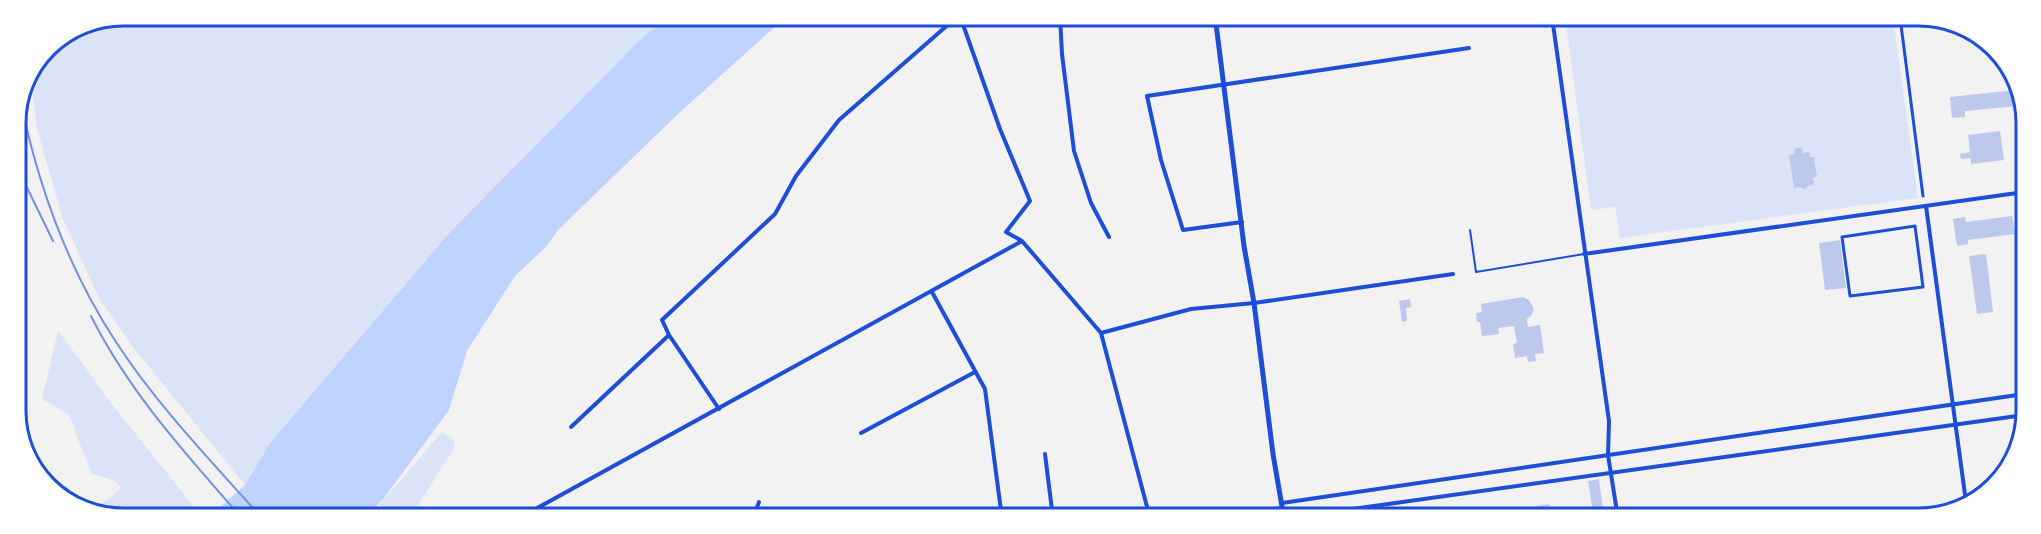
<svg xmlns="http://www.w3.org/2000/svg" width="2041" height="534" font-family="'IBM Plex Serif',serif">
<style>
.green{fill:#dbe4f7}
.water{fill:#bfd3fe}
.building{fill:#bdc9ec}
.lines{fill:none;stroke-linecap:round;stroke-linejoin:round}
.service{stroke:#1d4ed8;stroke-width:2}
.pedestrian{stroke:#1d4ed8;stroke-width:3}
.minor{stroke:#1d4ed8;stroke-width:4}
.tertiary{stroke:#1d4ed8;stroke-width:5}
.rail{stroke:#7290e2;stroke-width:2}
.rim{fill:none;stroke:#1d4ed8;stroke-width:3}
</style>
<rect width="100%" height="100%" fill="#f2f2f2"/>
<!-- green -->
<path class="green" d="M122,15L672,16L644,36L450,232L270,443L245,485L132,346L99,298L63,219L37,129L31,80L47,46L81,23Z
M1565,17H1893L1918,198L1620,238L1615,207L1591,210Z
M58,330L111,403L199,513L194,517H101L46,487L40,477C62,482 74,488 85,507C100,507 111,498 121,488L115,481L92,474L77,437L74,425L68,414L42,399Z
M442,432L453,438L455,447L420,502L413,517H369Z"/>
<!-- water -->
<path class="water" d="M672,16H787L678,114L559,229L546,247L515,276L467,351L449,410L384,498L366,517H209L245,485L270,443L450,232L644,36Z"/>
<!-- building -->
<path class="building" d="M2016,90L2018,106L1965,111V117L1952,118L1950,97Z
M2000,131L2004,160L1971,164V158L1961,159L1960,154L1970,152L1968,135Z
M1802,147L1803,153L1809,152L1810,157H1814L1817,177H1813L1814,185L1807,186L1806,189H1803L1800,187L1794,188L1789,155L1794,154V149Z
M2012,216L2015,234L1968,240V244L1957,246L1953,219L1965,217L1966,222Z
M1840,240L1846,288L1825,290L1819,243Z
M1986,254L1993,312L1977,314L1969,256Z
M1523,297L1529,300L1534,309L1531,316L1527,319L1528,327L1540,325L1544,353L1535,354L1536,361L1528,362L1527,356L1515,358L1513,344L1517,343L1514,326L1498,328L1499,334L1482,336L1480,322H1477L1476,313L1482,312L1481,304Z
M1410,299L1411,307L1406,308L1407,321L1402,322L1399,301Z
M1599,479L1604,518H1503V515L1538,510L1537,506L1549,504L1550,511L1567,509L1568,516L1593,512L1588,481Z"/>
<g class="lines">
<!-- service -->
<path class="service" d="M1470,230L1476,272L1584,254"/>
<!-- pedestrian -->
<path class="pedestrian" d="M1900,17L1923,196
M1915,226L1923,287L1850,296L1842,237Z"/>
<!-- minor -->
<path class="minor" d="M960,16L1000,129L1030,201L1006,232L1022,241L1101,333L1150,518
M1060,16L1062,54L1074,151L1091,203L1109,237
M1552,17L1609,421L1608,455L1618,518
M1926,206L1966,502
M1242,222L1183,230L1161,160L1147,96L1469,48
M1584,254L2024,192
M932,292L985,389L1002,518
M1101,333L1191,309L1254,303L1453,274
M669,335L719,409
M571,427L669,335L662,320L775,214L796,176L839,120L958,16
M861,433L975,372
M1045,454L1053,518
M1282,503L2024,394
M541,506L549,517
M521,517L1022,241
M753,518L759,502
M1190,518L1282,508
M1288,518L2024,415"/>
<!-- tertiary -->
<path class="tertiary" d="M1215,16L1244,246L1254,303L1273,454L1284,518"/>
<!-- rail -->
<path class="rail" d="M21,103C39,189 68,269 116,342C157,405 211,461 261,517
M16,165L53,241
M91,316C129,392 186,454 241,517"/>
</g>
<!-- crop -->
<path d="M0 0H2041V534H0ZM123 26H1919A97 97 0 0 1 2016 123V411A97 97 0 0 1 1919 508H123A97 97 0 0 1 26 411V123A97 97 0 0 1 123 26Z" fill="#fff" fill-rule="evenodd"/>
<path class="rim" d="M123 26H1919A97 97 0 0 1 2016 123V411A97 97 0 0 1 1919 508H123A97 97 0 0 1 26 411V123A97 97 0 0 1 123 26Z"/>
</svg>
